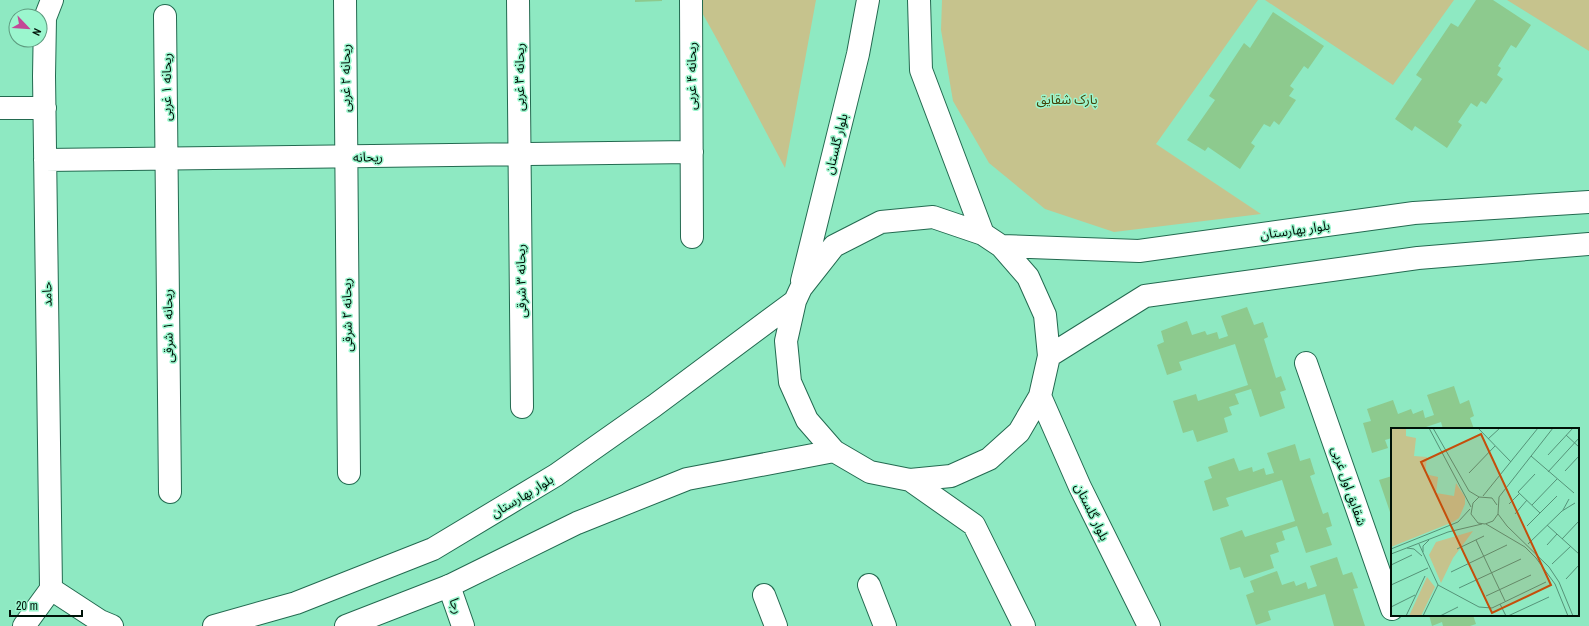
<svg xmlns="http://www.w3.org/2000/svg" width="1589" height="626" font-family="'Archivo Narrow','Noto Sans Arabic',sans-serif">
<style>
.green{fill:#c6c38d}
.building{fill:#8dca8e}
.lines{fill:none;stroke-linecap:round;stroke-linejoin:round}
.minor-casing{stroke:#236a50;stroke-width:24}
.major-casing{stroke:#236a50;stroke-width:24}
.minor{stroke:#fff;stroke-width:22}
.major{stroke:#fff;stroke-width:22}
.labels{text-anchor:middle;dominant-baseline:central;stroke-width:3;stroke-linejoin:round;paint-order:stroke}
.street-label{font-size:13px;fill:#001208;stroke:#9bf6ce}
.park-label{font-size:13px;fill:#454108;stroke:#9bf6ce}
.inset-road{fill:none;stroke:#559378;stroke-width:1}
.view{fill:#c54e0b;fill-opacity:0.15;stroke:#c54e0b;stroke-width:2}
.inset-edge{fill:none;stroke:#001208;stroke-width:2}
</style>
<rect width="100%" height="100%" fill="#8ee9c2"/>
<!-- green -->
<path class="green" d="M695,0H816L785,168L719,43Z
M942,0H1258L1156,144L1261,214L1114,232L1045,209L989,163L953,101L941,30Z
M1265,0H1454L1393,85Z
M1507,0H1589V51Z"/>
<!-- building -->
<path class="building" d="M635,0H662V1L635,2Z
M1476,0H1493L1531,25L1516,48L1511,45L1498,66L1501,68L1497,75L1503,79L1486,104L1481,101L1477,107L1471,103L1458,122L1462,125L1447,148L1415,126L1412,131L1395,119L1422,79L1416,75L1451,23L1458,27Z
M1273,12L1324,46L1308,69L1304,66L1290,86L1294,89L1289,96L1296,100L1279,125L1274,121L1270,127L1264,124L1251,143L1255,146L1240,169L1208,147L1205,151L1187,140L1215,100L1209,96L1244,43L1250,48Z
M1247,307L1254,325L1263,322L1268,337L1264,339L1276,378L1281,376L1286,390L1280,392L1285,408L1260,417L1251,389L1235,394L1239,404L1229,407L1232,415L1224,418L1228,432L1197,442L1193,430L1183,433L1173,401L1196,394L1198,401L1248,385L1235,344L1179,362L1182,370L1167,375L1157,345L1164,342L1161,331L1187,321L1192,335L1205,331L1207,335L1217,332L1219,339L1228,336L1221,316Z
M1454,386L1460,404L1469,400L1474,416L1470,418L1474,429H1443L1441,422L1420,429H1392V438L1385,440L1388,448L1372,453L1363,423L1371,421L1367,409L1393,400L1398,414L1411,409L1413,414L1423,410L1425,418L1434,415L1427,395Z
M1295,444L1300,461L1310,458L1315,474L1310,476L1323,514L1328,512L1332,526L1326,528L1332,545L1306,553L1297,526L1282,531L1285,540L1276,543L1279,552L1270,555L1274,568L1244,578L1240,567L1230,570L1220,538L1242,530L1245,537L1295,521L1282,480L1226,498L1229,506L1213,511L1204,481L1212,478L1208,467L1234,458L1239,471L1252,467L1253,472L1264,468L1266,475L1274,473L1267,453Z
M1392,476V511L1390,512L1379,480Z
M1337,557L1343,575L1352,572L1358,588L1353,589L1365,626H1334L1325,594L1268,611L1271,620L1256,625L1246,595L1254,592L1250,581L1277,571L1282,585L1294,581L1296,586L1306,582L1308,589L1317,586L1310,566Z
M1429,615H1473L1476,624L1470,626H1443L1442,622L1432,626Z"/>
<g class="lines">
<!-- minor casing -->
<g class="minor-casing">
<path id="minor" d="M345,0L349,473
M518,0L522,407
M691,0L692,237
M165,16L170,492
M0,108H45
M45,160L692,152
M1306,363L1392,609
M869,585L885,626
M449,586L463,626
M51,589L44,76L45,18L52,0
M51,589L100,621L112,626
M764,595L776,626
M24,626L51,589"/>
</g>
<!-- major casing -->
<g class="major-casing">
<path id="major" d="M919,0L921,70L983,234
M1001,246L1139,251L1414,213L1589,202
M802,281L858,54L868,0
M1049,356L1145,296L1418,258L1589,244
M1040,396L1080,487L1149,626
M910,480L951,476L989,459L1019,432L1040,396L1049,356L1045,315L1028,277L1001,246L983,234L933,217L881,222L834,246L801,288L795,301L786,341L790,382L807,420L834,451L870,472L910,480L974,525L1024,626
M214,626L296,603L433,549L556,475L654,406L795,301
M346,626L449,586L577,523L687,479L834,451"/>
</g>
<!-- minor -->
<use href="#minor" class="minor"/>
<!-- major -->
<use href="#major" class="major"/>
</g>
<g class="labels">
<!-- street labels -->
<g class="street-label">
<text transform="translate(691 76) rotate(-90)">ریحانه ۴ غربی</text>
<text transform="translate(519 77) rotate(-90)">ریحانه ۳ غربی</text>
<text transform="translate(345 78) rotate(-90)">ریحانه ۲ غربی</text>
<text transform="translate(166 87) rotate(-90)">ریحانه ۱ غربی</text>
<text transform="translate(836 144) rotate(-76)">بلوار گلستان</text>
<text transform="translate(368 157) rotate(-1)">ریحانه</text>
<text transform="translate(1295 230) rotate(-8)">بلوار بهارستان</text>
<text transform="translate(521 281) rotate(-91)">ریحانه ۳ شرقی</text>
<text transform="translate(47 294) rotate(-91)">حامد</text>
<text transform="translate(347 315) rotate(-91)">ریحانه ۲ شرقی</text>
<text transform="translate(168 326) rotate(-91)">ریحانه ۱ شرقی</text>
<text transform="translate(1349 486) rotate(71)">شقایق اول غربی</text>
<text transform="translate(522 496) rotate(-31)">بلوار بهارستان</text>
<text transform="translate(1092 512) rotate(64)">بلوار گلستان</text>
<text transform="translate(456 606) rotate(71)">رجا</text>
</g>
<!-- park labels -->
<g class="park-label">
<text x="1067" y="99">پارک شقایق</text>
</g>
</g>
<!-- overview -->
<g transform="translate(1391 428)">
<rect width="188" height="188" fill="#8ee9c2"/>
<path d="M0,0H15V8L25,10L23,28L36,29L34,46L47,49L45,65L63,68L65,55L74,69V76L68,90L62,94L0,119ZM82,103L62,130L50,155L38,127L45,114ZM36,149L44,159L30,188H18Z" fill="#c6c38d"/>
<path class="inset-road" d="M38,0L80,79M42,0L78,63L88,69M87,0L120,34M175,7L188,19M97,11L109,0M157,27L182,0M140,28L183,65M174,43L188,28M157,44L188,10M78,45L104,18M144,46L127,64L149,85M92,68L147,0M118,76L129,65M106,77L101,70L88,69L82,75L80,86L87,95L94,96L102,93L107,86L108,69L162,0M141,77L166,51M172,82L178,71M107,86L116,98L158,139L168,154L182,188M124,86L136,72M95,96L134,119L145,130L164,156L177,188M156,97L188,126M136,98L166,68M171,111L188,93M85,112L114,173M28,116L47,157L88,179L101,180L155,154M137,116L171,83L184,75M156,117L166,106M16,120L23,121L31,128M0,121L67,94L79,81M66,121L93,108M32,124V118L38,112M0,126L57,104L91,96M161,136L180,118M0,137L21,127M60,144L116,117M175,151L188,137M0,157L37,140M68,160L130,131M95,168L140,147M109,176L115,188M0,179L24,167M15,188L34,148M32,188L47,157M49,188L67,179M117,188L158,169"/>
<path class="view" d="M90,6L160,157L101,185L30,34Z"/>
<rect width="188" height="188" class="inset-edge"/>
</g>
<!-- north arrow -->
<g transform="translate(28 28) rotate(115)"><circle r="19" fill="#9bf6ce" stroke="#5d9b7f"/>
<path d="M0-3L7 15L0 10L-7 15Z" fill="#c34796"/>
<text y="-6" font-size="11" font-weight="bold" text-anchor="middle" fill="#001208">N</text>
</g>
<!-- scale -->
<path d="M10 610v6h72v-6" fill="none" stroke="#001208" stroke-width="2"/>
<text x="16" y="610" font-size="12" fill="#001208" stroke="#9bf6ce" stroke-width="3" paint-order="stroke">20 m</text>
</svg>
